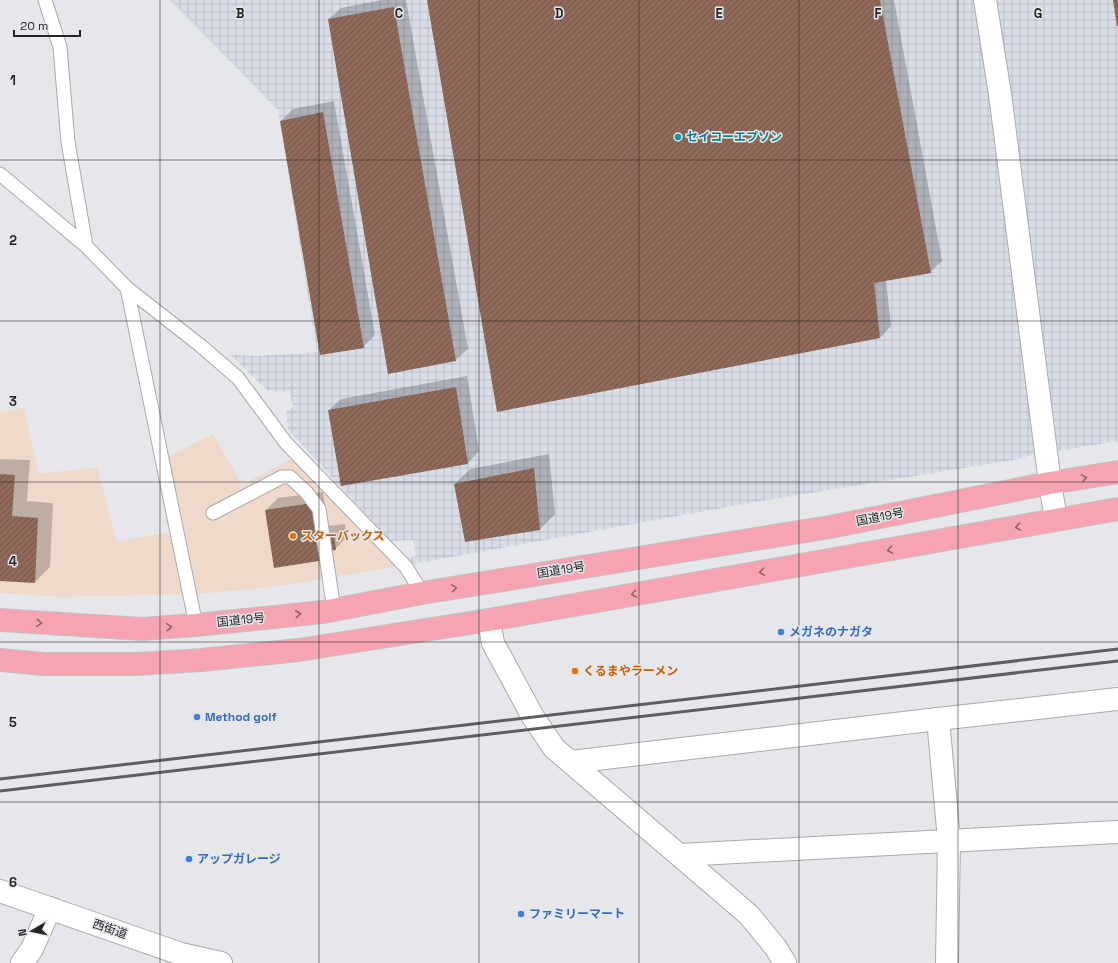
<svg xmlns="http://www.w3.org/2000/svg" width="1118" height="963" font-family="'Space Grotesk','Noto Sans JP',sans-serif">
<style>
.commercial{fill:#eed9cb}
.industrial{fill:url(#industrial-grid)}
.shadow{fill:#0003}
.building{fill:url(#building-hatch)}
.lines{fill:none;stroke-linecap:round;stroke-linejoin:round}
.service-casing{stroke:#a9aaac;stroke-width:15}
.minor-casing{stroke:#a9aaac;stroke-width:24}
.tertiary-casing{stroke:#a9aaac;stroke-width:24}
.secondary-casing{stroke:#a9aaac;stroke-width:24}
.trunk-casing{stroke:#c2c2c2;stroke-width:24}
.service{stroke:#fff;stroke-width:13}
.minor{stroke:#fff;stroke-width:22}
.tertiary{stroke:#fff;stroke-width:22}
.secondary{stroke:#fff;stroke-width:22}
.trunk{stroke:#f7a4b2;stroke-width:22}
.rail{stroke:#5e5e60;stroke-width:3}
.oneway{stroke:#8e646c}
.grid{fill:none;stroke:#242425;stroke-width:1;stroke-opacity:0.55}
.culture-dot{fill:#0f9aa8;stroke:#e6e7ea;stroke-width:1.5}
.food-dot{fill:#e8710a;stroke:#e6e7ea;stroke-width:1.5}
.shop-dot{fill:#3f7fe0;stroke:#e6e7ea;stroke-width:1.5}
.labels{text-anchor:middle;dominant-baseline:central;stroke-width:3;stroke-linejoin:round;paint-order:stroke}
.culture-label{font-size:12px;font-weight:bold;fill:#0d838f;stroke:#e6e7ea;text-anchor:start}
.street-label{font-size:12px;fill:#242425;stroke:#e6e7ea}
.food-label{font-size:12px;font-weight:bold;fill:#c56008;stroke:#e6e7ea;text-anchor:start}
.shop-label{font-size:12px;font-weight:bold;fill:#366cbe;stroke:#e6e7ea;text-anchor:start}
.grid-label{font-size:13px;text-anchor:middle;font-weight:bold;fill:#242425;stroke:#e6e7ea;stroke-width:3;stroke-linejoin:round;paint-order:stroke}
</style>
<defs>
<pattern id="industrial-grid" width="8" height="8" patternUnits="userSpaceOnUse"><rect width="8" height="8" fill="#d9dde7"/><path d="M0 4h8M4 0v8" fill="none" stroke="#babec6"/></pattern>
<pattern id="building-hatch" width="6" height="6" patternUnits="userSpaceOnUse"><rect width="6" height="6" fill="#8f6a5a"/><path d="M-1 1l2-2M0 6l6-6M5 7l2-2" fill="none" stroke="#75574a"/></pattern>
</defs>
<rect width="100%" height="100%" fill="#e6e7ea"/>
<!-- commercial -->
<path class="commercial" d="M24,408L39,474L97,467L117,542L164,533L171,537L186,594L61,597L0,593V412Z
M213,434L242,485L294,458L361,532L396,567L272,587L197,594L181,531L166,458Z"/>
<!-- industrial -->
<path class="industrial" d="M170,0H1118V441L1027,456L1025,458L755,502L413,564L408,558L416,556L413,540L390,541L288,429L286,412L293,407L290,391H268L231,355L259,356L317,352L278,110Z"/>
<!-- shadow -->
<path class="shadow" d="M382,0H406L468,349L456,360L389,373L329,19L341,8Z
M428,0H894L942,261L930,272L886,280L891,326L880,338Z
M334,101L375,335L363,347L281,121L293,109Z
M467,376L479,451L468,463L329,410L341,399Z
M549,454L555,514L540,529L466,541L455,484L470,469Z
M0,459L30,460L27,501L53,503L50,567L35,582L0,580Z
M323,492L328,526L345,524L347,537L335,549L329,550L318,560L266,510L278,498Z"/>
<!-- building -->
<path class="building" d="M427,0H880L931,273L874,283L880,338L497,412Z
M1113,0H1118V26H1117Z
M394,7L456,361L388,374L328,19Z
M323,112L364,348L320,355L280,121Z
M456,387L468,464L341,486L328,410Z
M534,468L540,530L465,542L454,484Z
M0,474L15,475L12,516L38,518L35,583L0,581Z
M312,503L317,537L334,535L336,550L318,552L319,561L274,568L265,510Z"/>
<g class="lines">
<!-- service casing -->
<g class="service-casing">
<path id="service" d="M45,0L60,47L68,142L86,246
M0,174L86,246L127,288L201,346L238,378L286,443L406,567L422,593
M127,288L196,625
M213,513L282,477H290L307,493L319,509L334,610"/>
</g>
<!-- minor casing -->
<g class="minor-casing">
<path id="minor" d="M489,620L493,643L533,717L554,748L749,915L776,948L785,963
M571,762L938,719L949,840L947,963
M680,855L1118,832"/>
</g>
<!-- tertiary casing -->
<g class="tertiary-casing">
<path id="tertiary" d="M985,0L1000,94L1050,483L1056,520
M938,719L1118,699
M22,963L32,949L50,908"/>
</g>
<!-- secondary casing -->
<g class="secondary-casing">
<path id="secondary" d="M0,891L181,954L221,963"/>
</g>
<!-- trunk casing -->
<g class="trunk-casing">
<path id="trunk" d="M0,620L142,629L196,625L323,612L422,593L830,527L1050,483L1118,472
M0,660L44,664H136L202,660L299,650L489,620L1118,509"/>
</g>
<!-- service -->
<use href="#service" class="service"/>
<!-- minor -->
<use href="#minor" class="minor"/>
<!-- tertiary -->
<use href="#tertiary" class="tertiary"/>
<!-- secondary -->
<use href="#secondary" class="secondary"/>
<!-- trunk -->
<use href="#trunk" class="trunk"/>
<!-- rail -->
<path class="rail" d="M0,779L1118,649
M0,791L1118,661"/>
</g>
<!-- one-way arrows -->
<defs><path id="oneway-chevron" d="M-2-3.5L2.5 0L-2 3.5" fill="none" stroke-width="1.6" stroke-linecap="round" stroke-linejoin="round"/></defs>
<g class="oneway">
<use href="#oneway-chevron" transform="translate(1084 478) rotate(-9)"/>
<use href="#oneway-chevron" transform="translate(1018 527) rotate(170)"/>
<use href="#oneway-chevron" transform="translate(890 550) rotate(170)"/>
<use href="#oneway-chevron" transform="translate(762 572) rotate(170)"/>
<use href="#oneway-chevron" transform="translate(454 588) rotate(-9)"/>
<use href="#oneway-chevron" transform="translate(634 594) rotate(170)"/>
<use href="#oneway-chevron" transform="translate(298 614) rotate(-6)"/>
<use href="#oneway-chevron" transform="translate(39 623) rotate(4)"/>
<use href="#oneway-chevron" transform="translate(169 627) rotate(-4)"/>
</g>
<!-- grid -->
<path class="grid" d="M160,0V963M319,0V963M479,0V963M639,0V963M799,0V963M958,0V963M0,160H1118M0,321H1118M0,482H1118M0,642H1118M0,802H1118"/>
<!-- markers -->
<circle class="culture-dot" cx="678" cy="137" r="4"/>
<g class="food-dot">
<circle cx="293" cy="536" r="4"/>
<circle cx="575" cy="671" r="4"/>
</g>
<g class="shop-dot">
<circle cx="781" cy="632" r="4"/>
<circle cx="197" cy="717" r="4"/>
<circle cx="189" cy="859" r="4"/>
<circle cx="521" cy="914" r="4"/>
</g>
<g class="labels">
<!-- culture labels -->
<g class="culture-label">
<text x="686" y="137">セイコーエプソン</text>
</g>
<!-- street labels -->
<g class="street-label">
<text transform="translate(880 517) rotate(-11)">国道19号</text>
<text transform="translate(561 570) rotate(-9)">国道19号</text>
<text transform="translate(241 620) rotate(-6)">国道19号</text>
<text transform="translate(110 929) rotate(19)">西街道</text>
</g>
<!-- food labels -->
<g class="food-label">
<text x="301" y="536">スターバックス</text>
<text x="583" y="671">くるまやラーメン</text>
</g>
<!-- shop labels -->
<g class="shop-label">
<text x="789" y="632">メガネのナガタ</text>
<text x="205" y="717">Method golf</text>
<text x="197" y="859">アップガレージ</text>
<text x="529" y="914">ファミリーマート</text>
</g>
</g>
<g class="grid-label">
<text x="240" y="18">B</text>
<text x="399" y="18">C</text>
<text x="559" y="18">D</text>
<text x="719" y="18">E</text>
<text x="878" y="18">F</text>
<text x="1038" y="18">G</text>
<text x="13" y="85">1</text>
<text x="13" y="245">2</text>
<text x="13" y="406">3</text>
<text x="13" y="566">4</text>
<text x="13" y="727">5</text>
<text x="13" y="887">6</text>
</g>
<!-- north arrow -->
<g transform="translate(32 931) rotate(261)" stroke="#e6e7ea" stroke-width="3" paint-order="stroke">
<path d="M0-3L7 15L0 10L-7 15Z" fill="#242425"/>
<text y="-6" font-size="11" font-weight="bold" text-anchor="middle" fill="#242425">N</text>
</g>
<!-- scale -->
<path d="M14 30v6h66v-6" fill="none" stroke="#242425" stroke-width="2"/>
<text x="20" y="30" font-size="12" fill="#242425" stroke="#e6e7ea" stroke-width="3" paint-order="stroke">20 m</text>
</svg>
